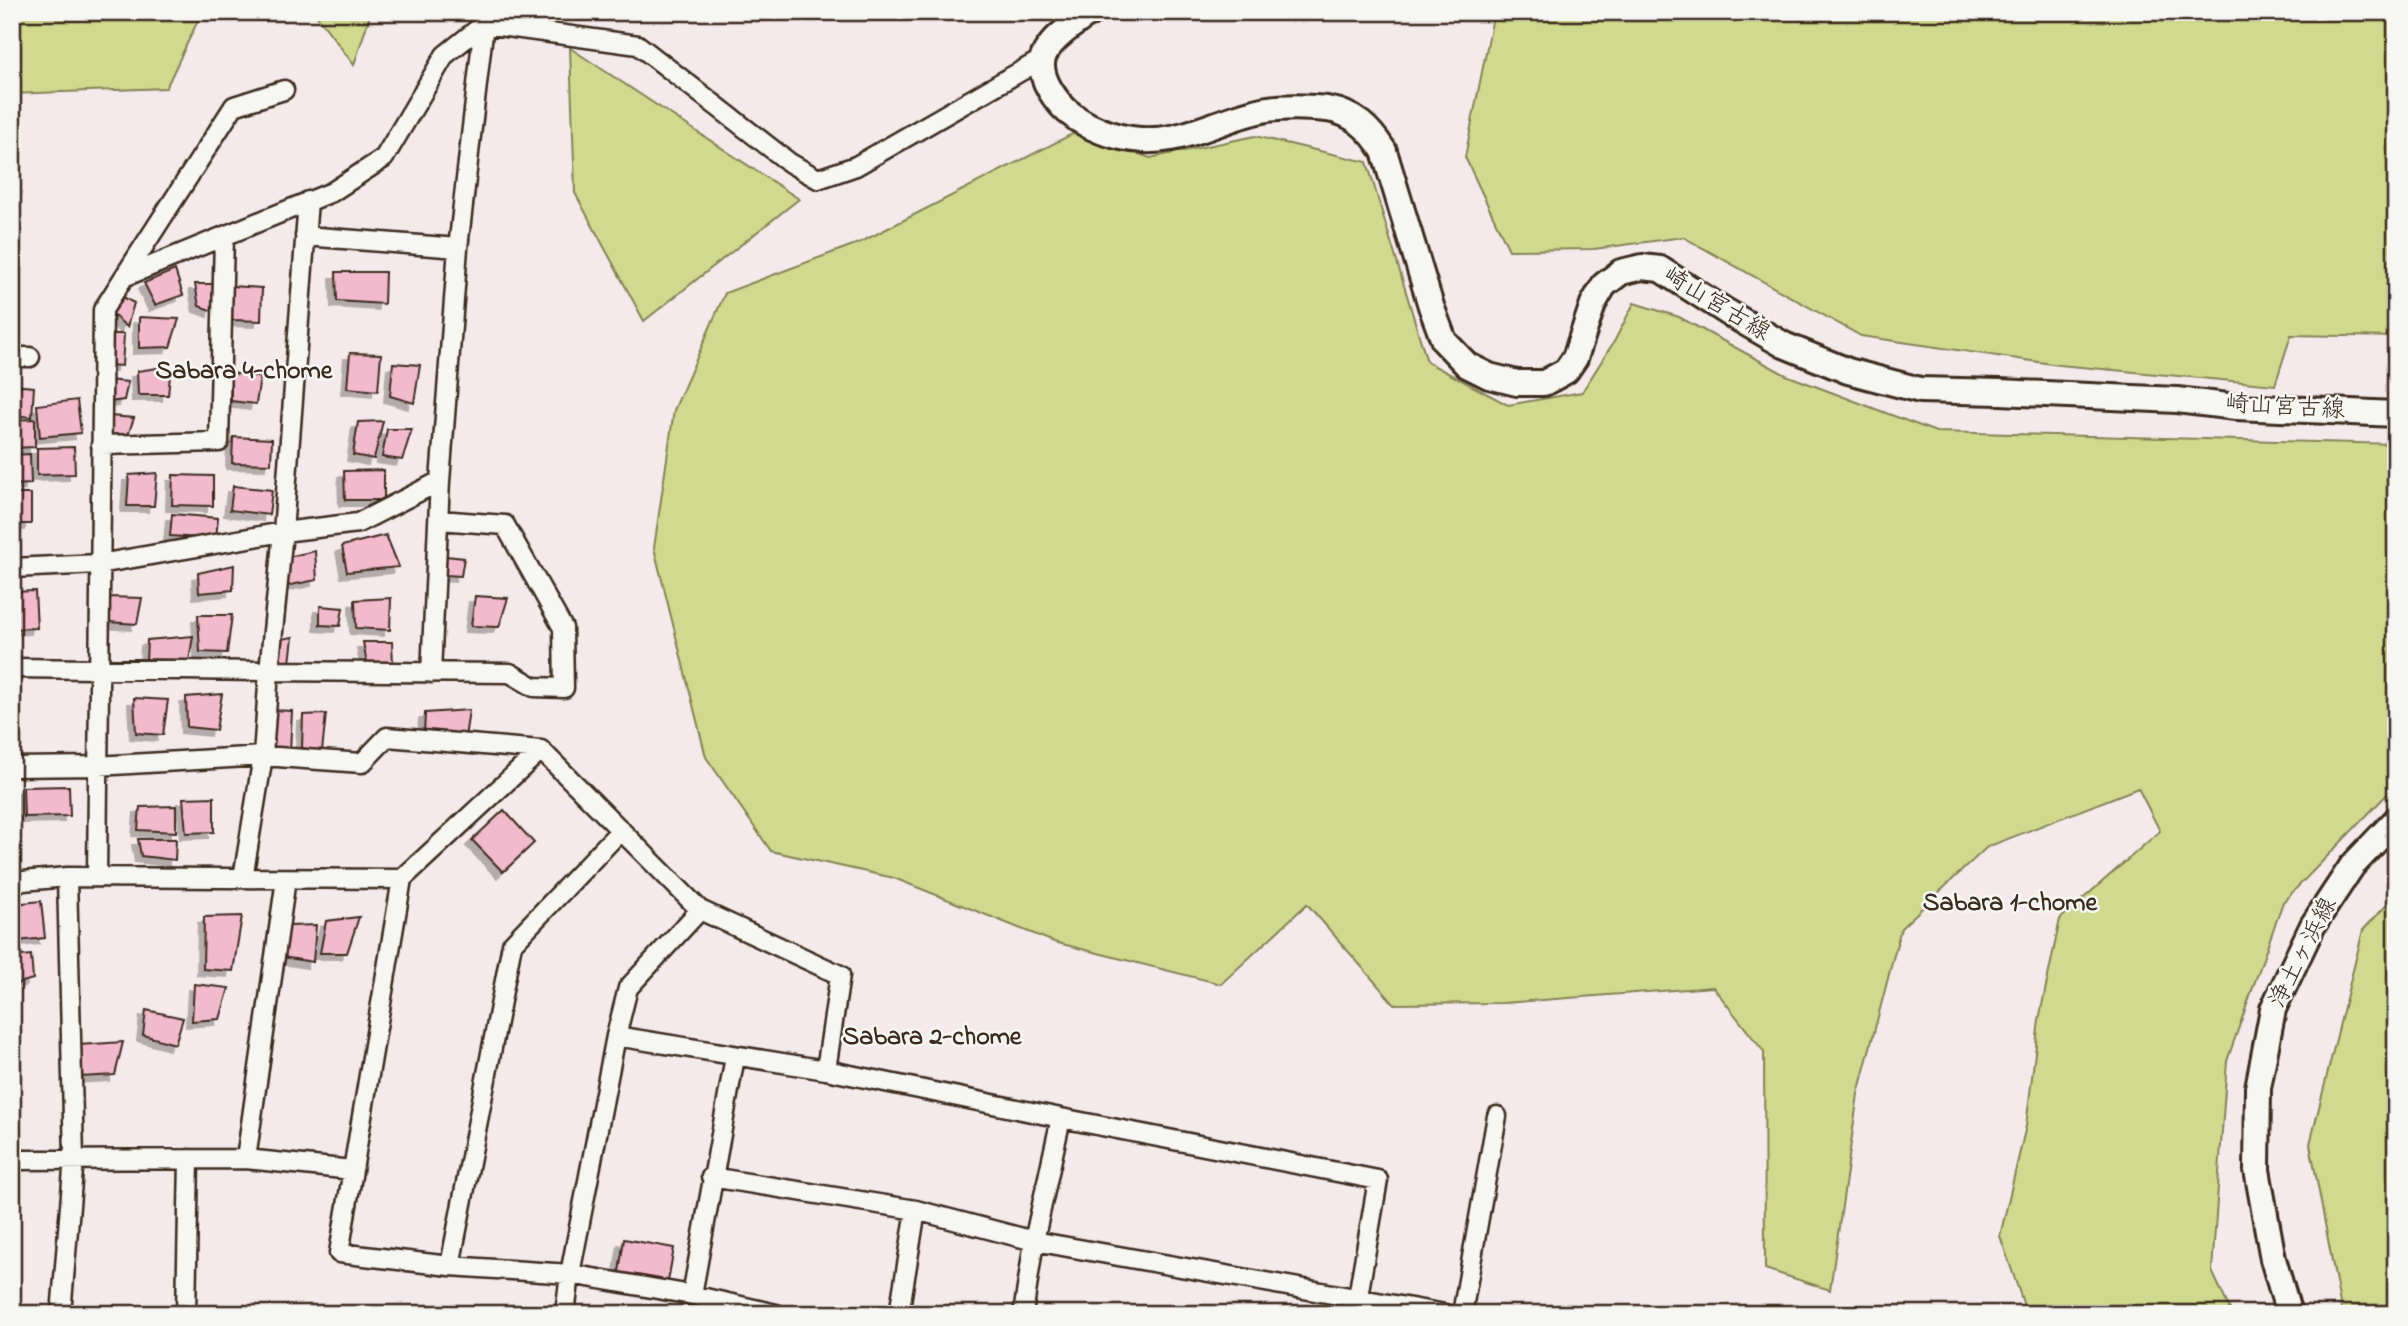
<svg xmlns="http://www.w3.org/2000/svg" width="2408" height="1326" font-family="'Indie Flower','Klee One',sans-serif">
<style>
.green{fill:#cfda8e;stroke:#858256;stroke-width:2}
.building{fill:#f3bace;stroke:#3b2a1e;stroke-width:2;filter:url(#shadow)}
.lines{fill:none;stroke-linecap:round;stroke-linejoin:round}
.street-casing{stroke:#3b2a1e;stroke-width:23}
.secondary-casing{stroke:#3b2a1e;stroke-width:30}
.street{stroke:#f6f6f2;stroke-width:18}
.secondary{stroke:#f6f6f2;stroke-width:24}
.labels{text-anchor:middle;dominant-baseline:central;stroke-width:5;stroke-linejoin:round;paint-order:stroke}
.street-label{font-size:24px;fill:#3b2a1e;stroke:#f6f6f2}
.neighbourhood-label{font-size:26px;font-weight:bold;fill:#3b2a1e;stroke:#f6f6f2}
</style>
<defs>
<filter id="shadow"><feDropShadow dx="-6" dy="6" stdDeviation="0" flood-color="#0004"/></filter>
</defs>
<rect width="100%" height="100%" fill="#f5eaeb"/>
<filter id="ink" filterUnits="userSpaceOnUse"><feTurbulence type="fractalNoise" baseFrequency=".0143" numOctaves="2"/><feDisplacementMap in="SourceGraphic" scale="14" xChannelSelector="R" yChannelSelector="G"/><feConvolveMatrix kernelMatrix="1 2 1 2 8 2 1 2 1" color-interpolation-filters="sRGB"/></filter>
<g filter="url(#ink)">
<!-- green -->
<path class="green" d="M12,12H202L166,88L12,94Z
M314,12H371L354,65Z
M1494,12H2396V337L2291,335L2275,385L2059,365L1861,336L1683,237L1594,249L1509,250L1465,157Z
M570,48L799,199L644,321L575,193Z
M1078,131L1150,158L1255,136L1367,162L1427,362L1508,405L1582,392L1615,340L1634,303L1679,317L1786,375L1936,432L2396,444V785L2283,902L2227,1061L2212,1271L2232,1314H2027L2000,1236L2026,1126L2039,1020L2060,919L2160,831L2138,788L1987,847L1901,928L1858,1094L1830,1290L1765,1269L1764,1052L1713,987L1503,1003L1394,1004L1307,904L1221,984L1054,942L894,878L771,851L706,757L654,548L674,410L725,293L861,242Z
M2396,895V1314H2342L2310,1144L2363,930Z"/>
<!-- building -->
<path class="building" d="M175,270L183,295L155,305L144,283Z
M336,272H385L384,304L337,301Z
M195,284H216L213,311L199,306Z
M231,286L262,288L261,321L232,320Z
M123,297L134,303L127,327L111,313Z
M139,317L179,319L170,347L139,348Z
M108,334H124L122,366L108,365Z
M350,353L381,354L378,391L347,388Z
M393,363L420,365L414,403L390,396Z
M171,366L168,395H138L137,371Z
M231,373L260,377L256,404L231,401Z
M107,380L128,382L124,400L109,402Z
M12,385L34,387L32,417L12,415Z
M77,400L81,433L40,437L37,405Z
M110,416L134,418L128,435H111Z
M35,419V447L12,448V420Z
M383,421L374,459L353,455L358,422Z
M387,429H412L402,460L382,457Z
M233,437L272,439L271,464L232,463Z
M74,447L75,474L37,475V448Z
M30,454L31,484L12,485V455Z
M384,470V500H345L344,471Z
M157,473L154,506H127L129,475Z
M173,475L213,476V506L172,505Z
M233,486L272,490L269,515L230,510Z
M12,494H31V524H12Z
M172,514L218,518L216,539L170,536Z
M386,535L399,567L347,572L342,546Z
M315,551L317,580L285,586L287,557Z
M446,556L464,558L461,576L445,575Z
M234,565L233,590L199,593L198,573Z
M35,591L37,628L12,629V592Z
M475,596L508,598L499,627L471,626Z
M107,597L142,598L137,624L109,622Z
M391,598L390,630L356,628L355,600Z
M320,606L343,608L340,626L320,625Z
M198,615H232L227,653L200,652Z
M193,636L189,661H146L147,640Z
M293,637L290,663L278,661L281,639Z
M363,642H392L393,664H367Z
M222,694L216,730L187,727L186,697Z
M134,698L168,700L163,735L136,733Z
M272,710L292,711L290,751L271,750Z
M469,710L465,738L424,735L425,713Z
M326,714L322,751L302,748L303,715Z
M69,786L70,816L24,817L23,787Z
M214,797V832L186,833L183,798Z
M176,806V832L138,830L140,807Z
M504,810L534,843L503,872L472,840Z
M138,839H176L175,860L141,856Z
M41,901L45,938L18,941L14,904Z
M242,916L233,971L203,969L204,917Z
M359,917L347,953H320L326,921Z
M316,925L313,962L282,957L289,926Z
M31,955L33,979L15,984L12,992V957Z
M194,984L229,988L220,1019L192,1021Z
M146,1010L183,1018L175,1044L143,1035Z
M123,1042L115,1075L81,1077L79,1045Z
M624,1239L674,1248L668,1281L619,1272Z"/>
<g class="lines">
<!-- street casing -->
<g class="street-casing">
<path id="street" d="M305,236L458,248
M124,277L234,106L284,90
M12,357H30
M101,445L219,442L224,236
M439,520L505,525L563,628L564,688L534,687L510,673L269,671L263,756L362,763L387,737L541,750L700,910L840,975L826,1070
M12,568L99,564L283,532L358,523L440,481
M12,668L269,671L283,532L308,201
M431,673L440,481L458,248L484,24
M541,750L402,879L339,1253L450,1266L570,1274L692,1295L776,1314
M12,767L97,766L263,756L243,878
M97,877L103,310L124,277L332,192L384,158L445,55L484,24L638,45L790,163L818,179L856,166L1042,59
M12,882L67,877L402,879
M616,1036L826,1070L1061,1118L1378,1180L1355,1314
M246,1159L286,879
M12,1160L246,1159L352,1170
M711,1177L916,1210L1034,1241L1445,1314
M450,1266L512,944L621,830
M692,1295L735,1057
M61,1314L74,1158L67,877
M186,1314L189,1159
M565,1314L570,1274L616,1036L628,988L700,910
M899,1314L916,1210
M1023,1314L1034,1241L1061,1118
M1462,1314L1497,1116"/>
</g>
<!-- secondary casing -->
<g class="secondary-casing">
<path id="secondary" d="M1091,12C1076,22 1041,45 1042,65C1042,81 1055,100 1067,111C1094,134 1135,145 1171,138C1204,132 1235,114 1268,109C1287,106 1308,107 1327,109C1354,113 1370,129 1384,151L1431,306L1444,341L1467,365L1489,376L1517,383H1544L1566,371L1575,358L1593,304L1604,285L1621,272L1642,267L1660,269L1727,312L1784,345L1848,371L1920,390L2000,392L2177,400L2236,407L2396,414
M2289,1314L2273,1259L2257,1170L2258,1088L2273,1009L2313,925L2352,866L2396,820"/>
</g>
<!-- street -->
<use href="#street" class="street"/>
<!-- secondary -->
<use href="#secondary" class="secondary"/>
</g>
</g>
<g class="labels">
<!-- street labels -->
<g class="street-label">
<text transform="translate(1716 305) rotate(31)">崎山宮古線</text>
<text transform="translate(2285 408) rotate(3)">崎山宮古線</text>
<text transform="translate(2304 953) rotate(-63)">浄土ヶ浜線</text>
</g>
<!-- neighbourhood labels -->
<g class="neighbourhood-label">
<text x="244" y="372">Sabara 4-chome</text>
<text x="2010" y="904">Sabara 1-chome</text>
<text x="932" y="1038">Sabara 2-chome</text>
</g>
</g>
<!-- margin -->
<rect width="2408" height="1326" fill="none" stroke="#f6f6f2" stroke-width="42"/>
<rect x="21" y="21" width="2366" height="1284" fill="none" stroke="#3b2a1e" stroke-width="2.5" filter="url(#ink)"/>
</svg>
